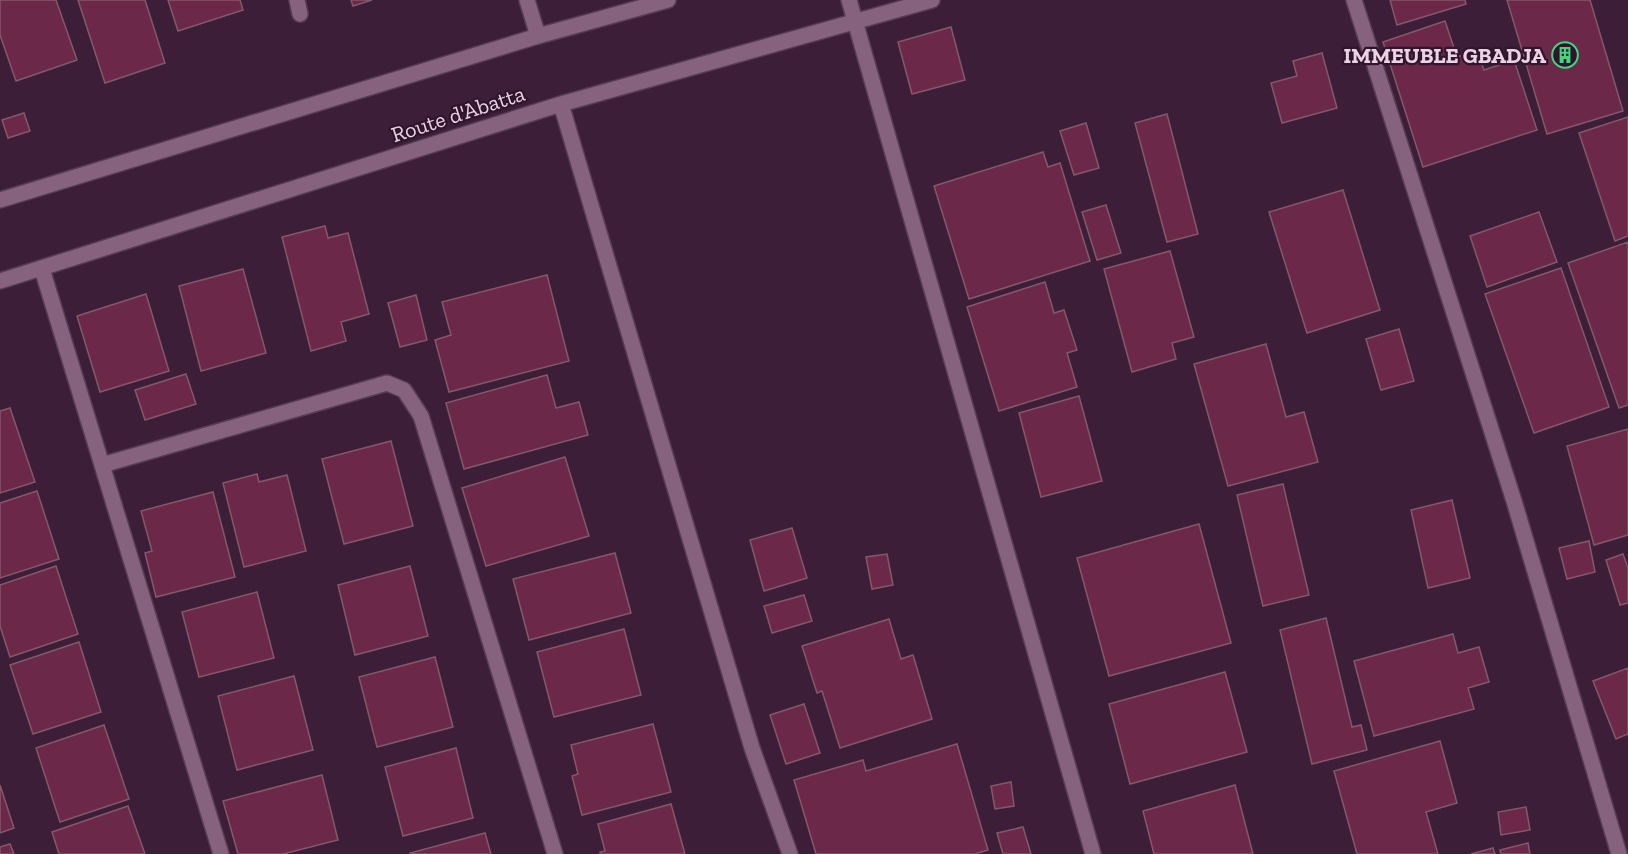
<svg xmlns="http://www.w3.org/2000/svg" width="1628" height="854" font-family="'Zilla Slab',serif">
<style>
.building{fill:#6c2849;stroke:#84586b;stroke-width:1.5}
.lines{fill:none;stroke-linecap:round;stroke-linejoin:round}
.minor-casing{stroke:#563c52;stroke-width:18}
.minor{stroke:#86627f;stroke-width:15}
.labels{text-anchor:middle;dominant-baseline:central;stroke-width:4.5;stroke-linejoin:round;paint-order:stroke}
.poi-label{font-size:22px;font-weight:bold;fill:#e9d4e4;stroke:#32142e;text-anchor:end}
.street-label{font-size:22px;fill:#e9d4e4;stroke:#32142e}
</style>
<rect width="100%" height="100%" fill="#3d1e38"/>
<!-- building -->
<path class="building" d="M0,0H56L77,60L16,81L0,35Z
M78,0H145L165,63L105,83Z
M168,0H240L243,10L178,31Z
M351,0H372L353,6Z
M1390,0H1465L1466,4L1397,25Z
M1507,0H1590L1623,111L1547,134Z
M1445,21L1457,57L1477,51L1484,70L1514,60L1537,130L1423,167L1383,42Z
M951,27L965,80L912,94L898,42Z
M1322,53L1337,108L1282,123L1271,83L1297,76L1293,61Z
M24,113L30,131L8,138L2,120Z
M1167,114L1198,234L1167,242L1135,123Z
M1628,117V236L1615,241L1579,133Z
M1086,123L1099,168L1074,175L1060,131Z
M1043,152L1048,167L1060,163L1090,261L969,299L934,186Z
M1343,190L1380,310L1307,333L1269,212Z
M1106,205L1121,253L1097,260L1082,212Z
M1539,212L1557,262L1487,287L1470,236Z
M325,226L328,238L348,233L369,314L341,322L346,341L311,351L282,237Z
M1628,242V405L1619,408L1568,263Z
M1170,251L1194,337L1172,343L1176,359L1132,372L1104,269Z
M1561,268L1609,407L1534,433L1485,294Z
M243,269L266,353L201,371L179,286Z
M547,275L569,361L449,392L435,340L451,335L442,302Z
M1045,282L1054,313L1064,310L1077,350L1067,353L1077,387L999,411L967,307Z
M146,294L169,371L100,392L77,316Z
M416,295L427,340L400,347L388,303Z
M1399,329L1414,381L1381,390L1366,339Z
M1266,344L1286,417L1304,412L1318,462L1228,486L1194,364Z
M186,374L196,404L145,420L135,390Z
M547,375L556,408L579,402L588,435L464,469L446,403Z
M1079,396L1102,481L1041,497L1019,413Z
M10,408L35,482L0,493V411Z
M1628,429V535L1594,545L1567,446Z
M391,441L413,526L344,544L322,459Z
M565,457L589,536L486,566L462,488Z
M257,474L259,482L287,475L306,551L244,567L223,483Z
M1283,484L1309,595L1263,606L1237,495Z
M37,491L59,559L0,578V503Z
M213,492L235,577L156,597L145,553L152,551L141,511Z
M1452,500L1470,578L1428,588L1411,510Z
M1199,524L1231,643L1109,676L1077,558Z
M792,528L807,578L764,591L750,540Z
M1589,541L1595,572L1567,579L1559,548Z
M615,553L631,613L529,640L513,579Z
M887,554L893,585L872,589L866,557Z
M1623,554L1628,568V603L1620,605L1606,560Z
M56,566L78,634L10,657L0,626V585Z
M410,566L428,636L355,655L338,585Z
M257,592L274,658L199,677L182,612Z
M804,595L812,621L772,633L764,606Z
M1326,618L1352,727L1361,725L1367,750L1312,764L1280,630Z
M889,619L901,659L913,655L932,719L840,748L822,691L817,693L802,646Z
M624,629L641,695L554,717L537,652Z
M1453,634L1458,653L1479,647L1489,682L1468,688L1474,709L1374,736L1354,661Z
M79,642L101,712L33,734L10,665Z
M435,657L453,727L377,747L359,677Z
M1628,668V734L1616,739L1593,681Z
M1225,672L1247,752L1130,784L1109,704Z
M294,676L313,750L237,770L218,696Z
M804,704L820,753L786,764L770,715Z
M653,724L671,792L582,815L572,776L578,774L571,745Z
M104,725L129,799L60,822L36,748Z
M1440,741L1457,803L1426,812L1438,854H1357L1334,771Z
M957,744L988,850L975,854H816L794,780L863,760L866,771Z
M456,748L473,818L403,836L385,767Z
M322,775L338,840L283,854H238L223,801Z
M1011,782L1014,806L995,809L991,786Z
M0,785L14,828L0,833Z
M1235,785L1253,854H1154L1143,811Z
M671,804L685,854H600V852L605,851L598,824Z
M128,806L145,854H59L52,832Z
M1526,807L1530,830L1501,835L1498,812Z
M1023,827L1031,854H1003L997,833Z
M485,833L491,854H410V853Z
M1528,843L1530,854H1501L1500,850Z
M10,844L14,854H0V847Z
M1493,848L1495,854H1471Z"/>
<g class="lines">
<!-- minor casing -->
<g class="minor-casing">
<path id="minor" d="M297,0L300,14
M527,0L538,36
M849,0L1093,854
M1354,0L1514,501L1619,854
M561,104L752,748L790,854
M0,200L538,36L668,0
M42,269L221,854
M0,281L561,104L932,0
M102,465L387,383L404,390L421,416L555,854"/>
</g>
<!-- minor -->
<use href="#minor" class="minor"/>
</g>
<!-- icons -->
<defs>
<g id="building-ring" transform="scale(1.35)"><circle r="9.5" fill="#32142e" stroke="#3dd77e" stroke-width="1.5"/><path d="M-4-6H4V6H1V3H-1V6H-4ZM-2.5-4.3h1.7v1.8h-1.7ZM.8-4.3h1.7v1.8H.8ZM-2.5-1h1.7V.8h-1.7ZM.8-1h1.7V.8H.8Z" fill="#3dd77e"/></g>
</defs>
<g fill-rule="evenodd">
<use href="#building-ring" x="1565" y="55"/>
</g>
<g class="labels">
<!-- poi labels -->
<g class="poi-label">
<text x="1546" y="55">IMMEUBLE GBADJA</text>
</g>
<!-- street labels -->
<g class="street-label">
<text transform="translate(458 114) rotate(-18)">Route d'Abatta</text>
</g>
</g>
</svg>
